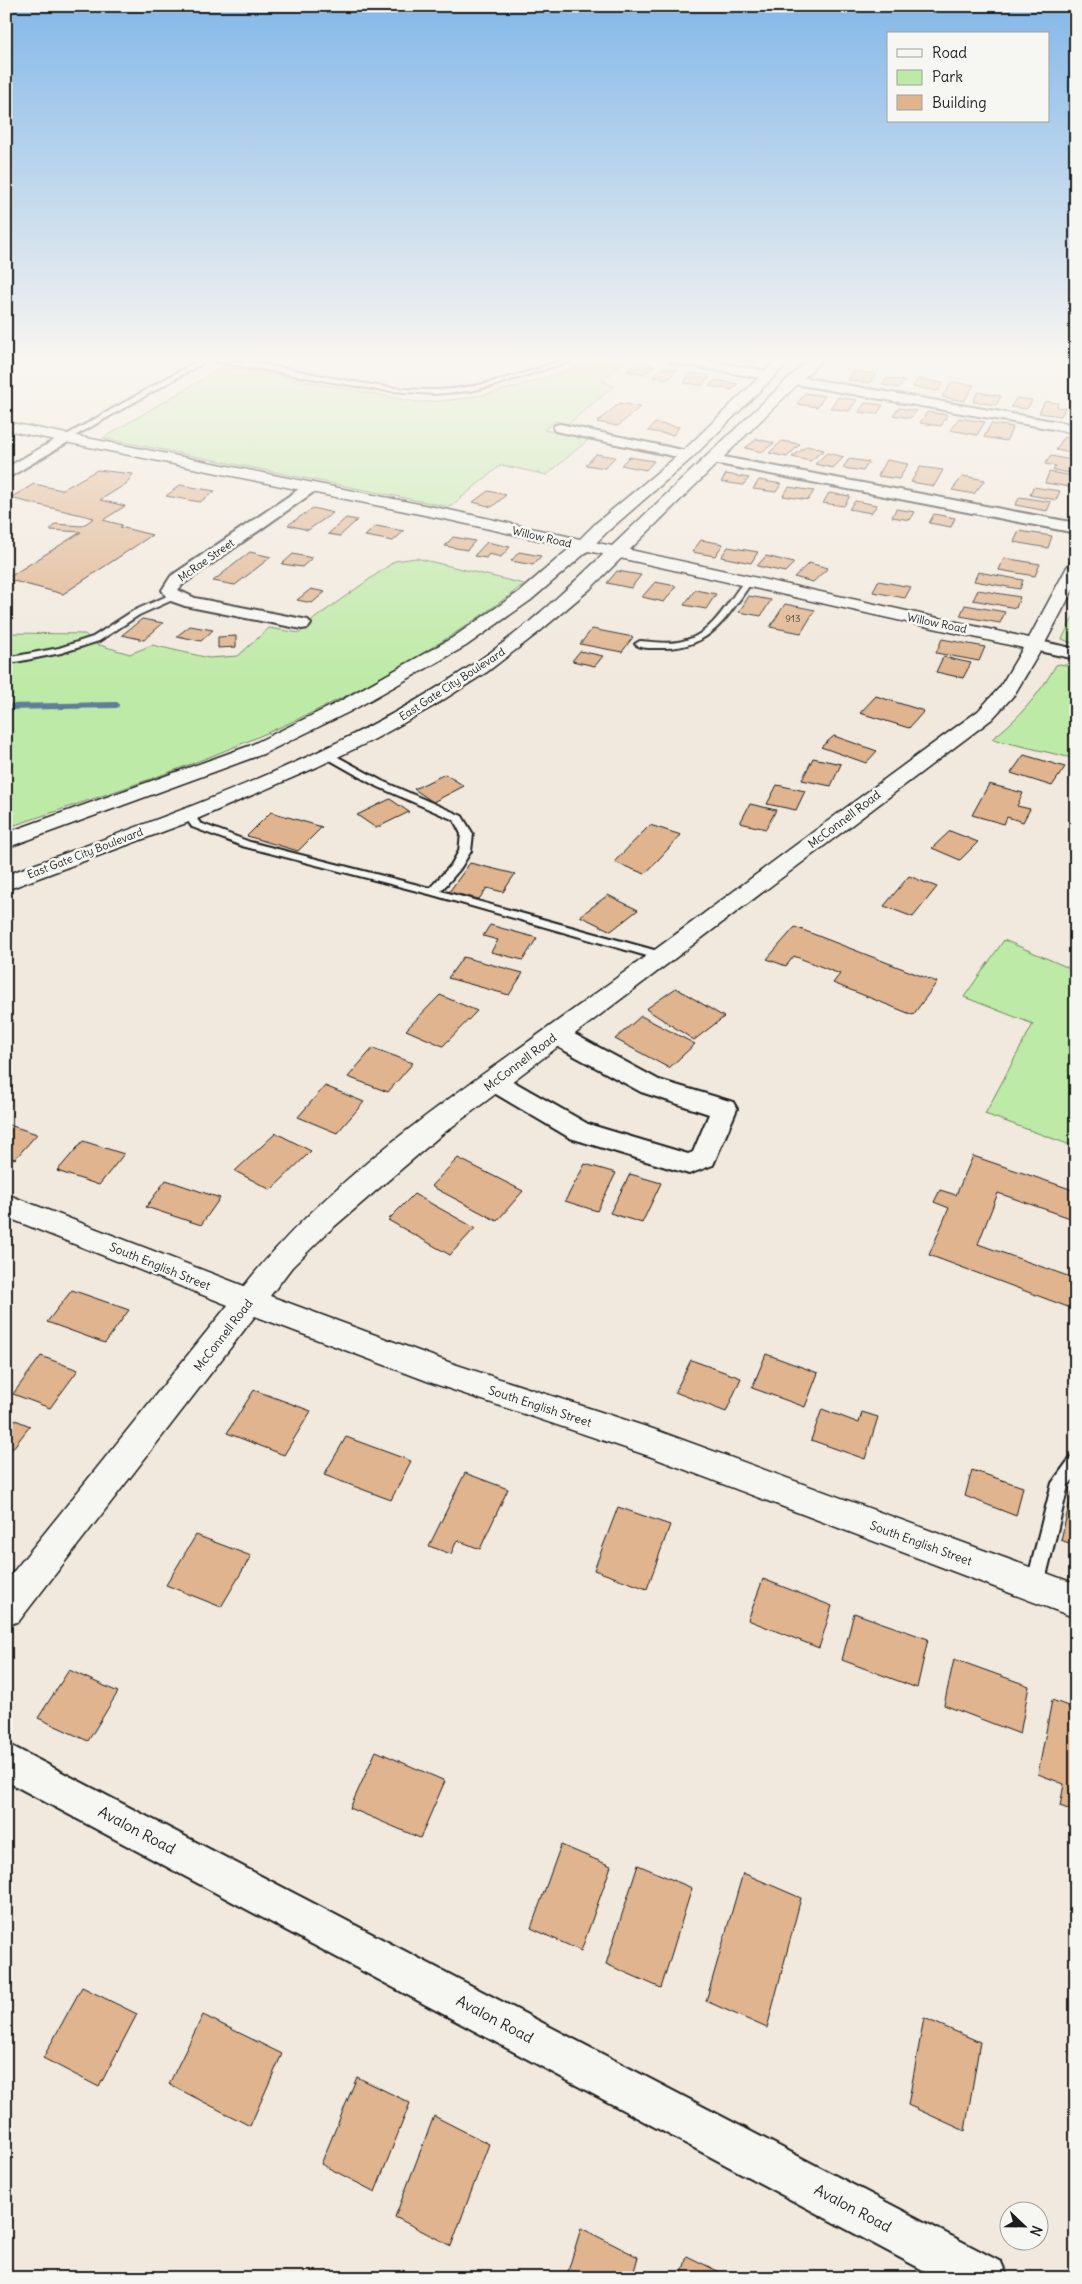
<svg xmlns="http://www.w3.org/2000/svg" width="1082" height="2284" font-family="Delius,sans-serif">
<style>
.green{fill:#beeaa7;stroke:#6d8362}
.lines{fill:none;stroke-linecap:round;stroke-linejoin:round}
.stream{stroke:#617e98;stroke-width:6}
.building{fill:#dfb48f;stroke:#1c1c1c}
.service-casing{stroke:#1c1c1c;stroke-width:4}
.minor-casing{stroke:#1c1c1c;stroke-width:4}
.tertiary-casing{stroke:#1c1c1c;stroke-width:3}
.primary-casing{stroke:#1c1c1c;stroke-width:3}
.service{fill:#f6f6f2;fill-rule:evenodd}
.minor{fill:#f6f6f2;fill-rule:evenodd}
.tertiary{fill:#f6f6f2;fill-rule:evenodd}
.primary{fill:#f6f6f2;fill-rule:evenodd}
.labels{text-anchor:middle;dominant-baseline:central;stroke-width:5;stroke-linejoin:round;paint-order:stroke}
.number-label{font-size:10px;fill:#4d4239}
.far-street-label{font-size:11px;fill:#1c1c1c;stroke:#f6f6f2}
.street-label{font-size:12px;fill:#1c1c1c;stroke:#f6f6f2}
.near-street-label{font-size:15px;fill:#1c1c1c;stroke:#f6f6f2}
</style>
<rect width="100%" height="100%" fill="#f1e9de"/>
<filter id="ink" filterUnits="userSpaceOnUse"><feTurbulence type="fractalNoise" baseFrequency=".02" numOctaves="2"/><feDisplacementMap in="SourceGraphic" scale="10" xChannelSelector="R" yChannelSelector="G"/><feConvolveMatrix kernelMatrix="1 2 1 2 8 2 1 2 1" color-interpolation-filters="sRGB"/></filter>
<g filter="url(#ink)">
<!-- green -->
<path class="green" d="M596,359H628L602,381L614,386L568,424L555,421L544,430L589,439L547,475L501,465L450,507L103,438L224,366L417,402C483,401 536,382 596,359Z
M416,558L524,584C437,652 336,705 234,747C162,777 86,801 12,826L6,819V633L85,634L96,644L130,654L152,645L209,658L238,656L269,628L300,633L315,618L395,561Z
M1076,611V645L1062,639Z
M1060,664L1076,667V759L992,739C1019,718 1039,695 1056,665Z
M1004,940L1076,971V1147L985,1114L1033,1024L964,997Z"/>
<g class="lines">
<!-- stream -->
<path class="stream" d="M6,707L116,705"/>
</g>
<!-- building -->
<path class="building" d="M740,359H763L758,363L738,360Z
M1047,359H1069L1067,363Z
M636,362L654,365L645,374L627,371Z
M662,368L677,370L668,379L653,377Z
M854,371L876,374L870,383L848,380Z
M692,373L710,376L702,385L684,383Z
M888,378L905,381L899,388L882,385Z
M918,379L943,383L938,391L913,387Z
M716,380L738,384L732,390L709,386Z
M952,382L974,385L964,401L942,397Z
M978,392L1001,396L996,405L973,402Z
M805,393L825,396L817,407L797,404Z
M838,397L857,400L849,411L830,408Z
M1016,398L1032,400L1027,409L1011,407Z
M1045,401L1058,403L1057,407L1065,408L1061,416L1039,413Z
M620,403L640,407L618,426L597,422Z
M865,403L883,405L877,414L859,412Z
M899,408L917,411L910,418L893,415Z
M927,412L947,415L941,426L920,423Z
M959,418L985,422L977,435L950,430Z
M655,423L679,427L673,435L648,431Z
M991,424L1013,427L1006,441L984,437Z
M1064,437L1076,439V454L1056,450Z
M757,439L774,443L762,452L745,448Z
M782,441L800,444L787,457L769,453Z
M807,446L824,450L810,461L792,457Z
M827,453L844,457L833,468L815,464Z
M596,454L615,457L605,468L586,465Z
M1051,456L1076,461V474L1053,470L1056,466L1045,464Z
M629,457L654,461L646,470L621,465Z
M849,459L869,462L863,471L843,468Z
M887,460L908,464L899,479L878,476Z
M920,467L943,470L934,486L911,482Z
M97,470L133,474L126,484L100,500L125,506L103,520L122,525L120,527L152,535L63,594L6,579L81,532L50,530L55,524L82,526L94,518L10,498L34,484L62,490Z
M1049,472L1074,476L1070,487L1045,483Z
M726,474L749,478L743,485L721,482Z
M963,476L985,480L974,494L952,490Z
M759,480L781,484L776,492L753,489Z
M180,485L215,491L200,502L166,496Z
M789,487L814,491L808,500L783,496Z
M1033,487L1060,491L1056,500L1030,495Z
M488,491L506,495L492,507L473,502Z
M829,493L850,496L844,506L823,503Z
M1020,497L1051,502L1047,511L1015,505Z
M855,501L877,505L871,513L849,509Z
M313,508L333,513L308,530L288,525Z
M896,509L915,512L910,520L892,517Z
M934,514L955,518L951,527L929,523Z
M346,518L357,520L340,536L328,534Z
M376,526L404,531L393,541L365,536Z
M1019,531L1052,536L1048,548L1014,542Z
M453,537L475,541L467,550L445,546Z
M701,540L723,544L715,556L692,552Z
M487,542L510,547L501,557L489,554L486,558L474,556Z
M728,547L758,552L751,563L721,557Z
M250,552L271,557L235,585L213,581Z
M519,552L541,556L533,565L511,561Z
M293,554L312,558L302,567L282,564Z
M766,556L794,563L785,572L757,566Z
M1004,558L1040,564L1035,576L999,570Z
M809,563L828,568L813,582L794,577Z
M617,571L641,575L631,588L607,583Z
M978,572L1023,580L1020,589L974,581Z
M878,581L911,587L905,598L873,592Z
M655,582L676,586L664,602L642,597Z
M311,589L325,592L312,603L297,600Z
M695,590L716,594L706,609L684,605Z
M978,590L1020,597L1016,608L973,600Z
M749,596L771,600L761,616L739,612Z
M785,604L815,610L801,633L770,627Z
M965,605L1005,612L1000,623L960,616Z
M142,619L163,623L144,640L122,635Z
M190,626L213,630L201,641L177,636Z
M592,629L633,637L622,652L580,644Z
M236,636V647L218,648V637Z
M942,639L985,647L979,661L936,653Z
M580,651L603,656L595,666L572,661Z
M943,657L971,663L963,678L936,672Z
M876,696L924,711L909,728L860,713Z
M834,736L877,751L866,763L821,747Z
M1024,755L1065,767L1052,786L1011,773Z
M813,758L841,764L831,786L802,780Z
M445,774L464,786L433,802L414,789Z
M989,784L1023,793L1017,806L1030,809L1023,822L1007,817L1004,824L972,815Z
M777,785L805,791L796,810L767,804Z
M390,799L409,812L376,828L357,815Z
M750,804L776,810L766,829L740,823Z
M271,812L322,827L298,851L247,836Z
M650,825L681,835L645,874L614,862Z
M950,831L978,842L960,860L932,848Z
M470,863L515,874L503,892L487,888L479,899L449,892Z
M909,876L937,887L913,917L884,906Z
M608,895L638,910L611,931L580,916Z
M490,925L537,938L523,960L491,952L498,940L483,936Z
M795,927L937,982L913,1015L833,983L840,974L794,956L786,966L767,959Z
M463,957L523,973L509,995L448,978Z
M676,988L724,1017L694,1040L646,1009Z
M440,995L477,1011L443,1046L406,1030Z
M641,1016L695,1044L669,1068L615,1039Z
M373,1048L413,1063L388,1092L348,1077Z
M325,1086L364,1102L337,1133L298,1117Z
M6,1124L37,1134L15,1159L6,1156Z
M276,1133L311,1151L271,1190L235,1171Z
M83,1141L124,1154L99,1185L57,1171Z
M973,1156L1076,1191V1220L998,1193L978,1244L1076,1279V1310L929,1255L949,1208L934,1202L940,1190L956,1195Z
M458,1158L523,1191L497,1221L431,1186Z
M585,1164L616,1173L597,1211L565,1201Z
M630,1174L661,1183L642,1223L610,1213Z
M166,1180L220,1198L201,1225L146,1207Z
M414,1194L475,1228L450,1255L388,1220Z
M72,1290L129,1310L105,1343L47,1322Z
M766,1354L818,1373L805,1407L752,1388Z
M41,1356L78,1370L50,1408L13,1394Z
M691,1360L741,1378L726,1412L675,1392Z
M254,1390L311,1411L284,1455L227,1433Z
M822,1409L859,1423L862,1412L878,1417L865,1459L811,1440Z
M6,1416L30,1426L6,1457Z
M346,1437L411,1461L391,1500L324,1475Z
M972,1470L1023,1487L1016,1516L965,1496Z
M465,1473L508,1489L480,1549L457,1540L451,1554L429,1546Z
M1072,1492L1076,1493V1546L1061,1540Z
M618,1507L670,1525L647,1589L594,1570Z
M196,1535L251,1556L221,1607L166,1585Z
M763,1579L832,1606L819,1648L748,1620Z
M854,1613L928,1639L917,1688L842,1660Z
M954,1659L1029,1686L1020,1734L944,1705Z
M69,1670L118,1692L88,1741L38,1718Z
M1052,1700L1076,1709V1812L1060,1806L1064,1784L1038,1774Z
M376,1751L445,1781L420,1838L350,1808Z
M561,1845L611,1866L581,1951L531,1928Z
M638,1865L692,1888L661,1988L606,1964Z
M743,1873L801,1898L767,2028L706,2001Z
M82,1987L137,2014L99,2087L43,2058Z
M203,2015L282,2054L250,2126L169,2084Z
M924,2018L980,2042L965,2131L908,2105Z
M357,2077L410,2103L375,2192L321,2164Z
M434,2116L489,2144L451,2246L395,2217Z
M581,2228L638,2257L632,2278H566Z
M687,2256L732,2278H681Z"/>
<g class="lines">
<!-- service casing -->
<g class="service-casing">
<path id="service" d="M201,359C280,359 355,391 435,390C481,389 524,373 567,359H576L496,385L470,391L433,394L378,390L208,360L68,440L61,438Z
M748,579L752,582C726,618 711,649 661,648C653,648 641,649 635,644L640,641C655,642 672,645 686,640C713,633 729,600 745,580Z
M174,593L177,594V598L139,615L99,641L61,653L6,664V658L59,648L93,637L133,611Z
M327,751L382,781L462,816L473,834L471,851L460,869L441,891L665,953L667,956L661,960L429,894L242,846L192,827L183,814L184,812H192L200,823L250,842L430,888L451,865L459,851L461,834L454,820L374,785L323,756V752Z
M1076,1456V1476L1068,1486L1044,1585L1041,1591L1035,1593L1029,1591L1026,1585L1052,1483L1070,1458Z"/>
</g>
<!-- minor casing -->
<g class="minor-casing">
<path id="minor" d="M669,359H695L767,371L774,375L767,379L675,363L670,362Z
M794,376L1076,425V433L789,383L787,380Z
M560,424L687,451L694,455L687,459L555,431L553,428L555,425Z
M65,434L72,438L70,441L6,479V468Z
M713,455L1076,523V533L708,462L706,459Z
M310,483L315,485L318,488L315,491L183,584L178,590L195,598L308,620L311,624L308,628L302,629L185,606L168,600L162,590L171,576L305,485Z
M1035,640L1076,649V659L1029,649L1026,645L1029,641Z
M556,1027L565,1029L659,1080L733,1102L737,1109L713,1165L689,1174L570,1138L484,1087L480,1081L484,1075L493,1072L502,1075L588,1124L688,1154L693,1152L709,1114L641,1092L547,1041L544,1035L547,1029Z
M6,1743L1001,2262L1008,2278H938L6,1781Z"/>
</g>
<!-- tertiary casing -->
<g class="tertiary-casing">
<path id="tertiary" d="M6,422L449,510L1029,638L1067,567L1070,563L1076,562V584L1044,645L1014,695L992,719L441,1135L328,1232L292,1267L270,1296L451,1363L653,1429L1076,1584V1618L649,1456L435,1384L255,1316L19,1621L6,1626V1581L228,1305L6,1217V1194L244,1286C335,1171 464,1089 581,1004C714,907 845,807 978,711L1000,687L1023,648L449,520L6,430Z"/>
</g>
<!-- primary casing -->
<g class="primary-casing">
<path id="primary" d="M778,359H792L692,458L608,531L589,550L531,600L466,646L349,712L263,754L6,848V833L249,746L335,704L452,638L519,592L577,542L596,523L682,452Z
M809,359H823L590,589L539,632L487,672L432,707L375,739L317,767L197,819L6,890V875C172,814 345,756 491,652C544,613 589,568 636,523C694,468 751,414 809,359Z"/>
</g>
<!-- service -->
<use href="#service" class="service"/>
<!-- minor -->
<use href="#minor" class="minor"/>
<!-- tertiary -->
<use href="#tertiary" class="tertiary"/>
<!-- primary -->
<use href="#primary" class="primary"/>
</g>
</g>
<!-- sky -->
<linearGradient id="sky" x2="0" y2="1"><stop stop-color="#84b8e9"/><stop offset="0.53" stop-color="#f9f5f0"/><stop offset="1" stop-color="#f9f5f0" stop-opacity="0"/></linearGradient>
<rect width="1082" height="678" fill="url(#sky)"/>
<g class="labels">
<!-- number labels -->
<g class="number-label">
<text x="793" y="618">913</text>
</g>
<!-- far-street labels -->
<g class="far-street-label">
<text transform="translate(542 537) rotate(13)">Willow Road</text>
<text transform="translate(206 560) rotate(-35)">McRae Street</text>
<text transform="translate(937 623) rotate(12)">Willow Road</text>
<text transform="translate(452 684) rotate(-33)">East Gate City Boulevard</text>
<text transform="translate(85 853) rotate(-21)">East Gate City Boulevard</text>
</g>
<!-- street labels -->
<g class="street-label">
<text transform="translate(844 819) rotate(-37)">McConnell Road</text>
<text transform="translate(520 1062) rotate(-37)">McConnell Road</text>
<text transform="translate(160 1266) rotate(22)">South English Street</text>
<text transform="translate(223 1335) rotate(-52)">McConnell Road</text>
<text transform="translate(540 1406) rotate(18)">South English Street</text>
<text transform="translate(921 1543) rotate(20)">South English Street</text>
</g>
<!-- near-street labels -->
<g class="near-street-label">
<text transform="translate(137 1830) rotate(28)">Avalon Road</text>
<text transform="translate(495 2019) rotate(28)">Avalon Road</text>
<text transform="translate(853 2208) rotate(28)">Avalon Road</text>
</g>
</g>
<!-- margin -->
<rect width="1082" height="2284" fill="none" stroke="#f6f6f2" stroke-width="25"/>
<rect x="12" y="12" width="1057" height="2259" fill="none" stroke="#1c1c1c" stroke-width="2" filter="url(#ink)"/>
<!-- legend -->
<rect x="887" y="32" width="162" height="90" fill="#f6f6f2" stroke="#9f9f9c"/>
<rect x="897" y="49" width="25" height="8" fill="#f6f6f2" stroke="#9f9f9c"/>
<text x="932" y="58" font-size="15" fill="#1c1c1c">Road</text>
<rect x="897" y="70" width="25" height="15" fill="#beeaa7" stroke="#9f9f9c"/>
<text x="932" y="82" font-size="15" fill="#1c1c1c">Park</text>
<rect x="897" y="95" width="25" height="15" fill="#dfb48f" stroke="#9f9f9c"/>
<text x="932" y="108" font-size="15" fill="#1c1c1c">Building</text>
<!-- north arrow -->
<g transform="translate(1024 2226) rotate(112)"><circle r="24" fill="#f6f6f2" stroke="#9f9f9c"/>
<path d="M0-4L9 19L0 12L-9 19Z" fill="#1c1c1c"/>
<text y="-8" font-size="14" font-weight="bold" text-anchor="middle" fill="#1c1c1c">N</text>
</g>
</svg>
